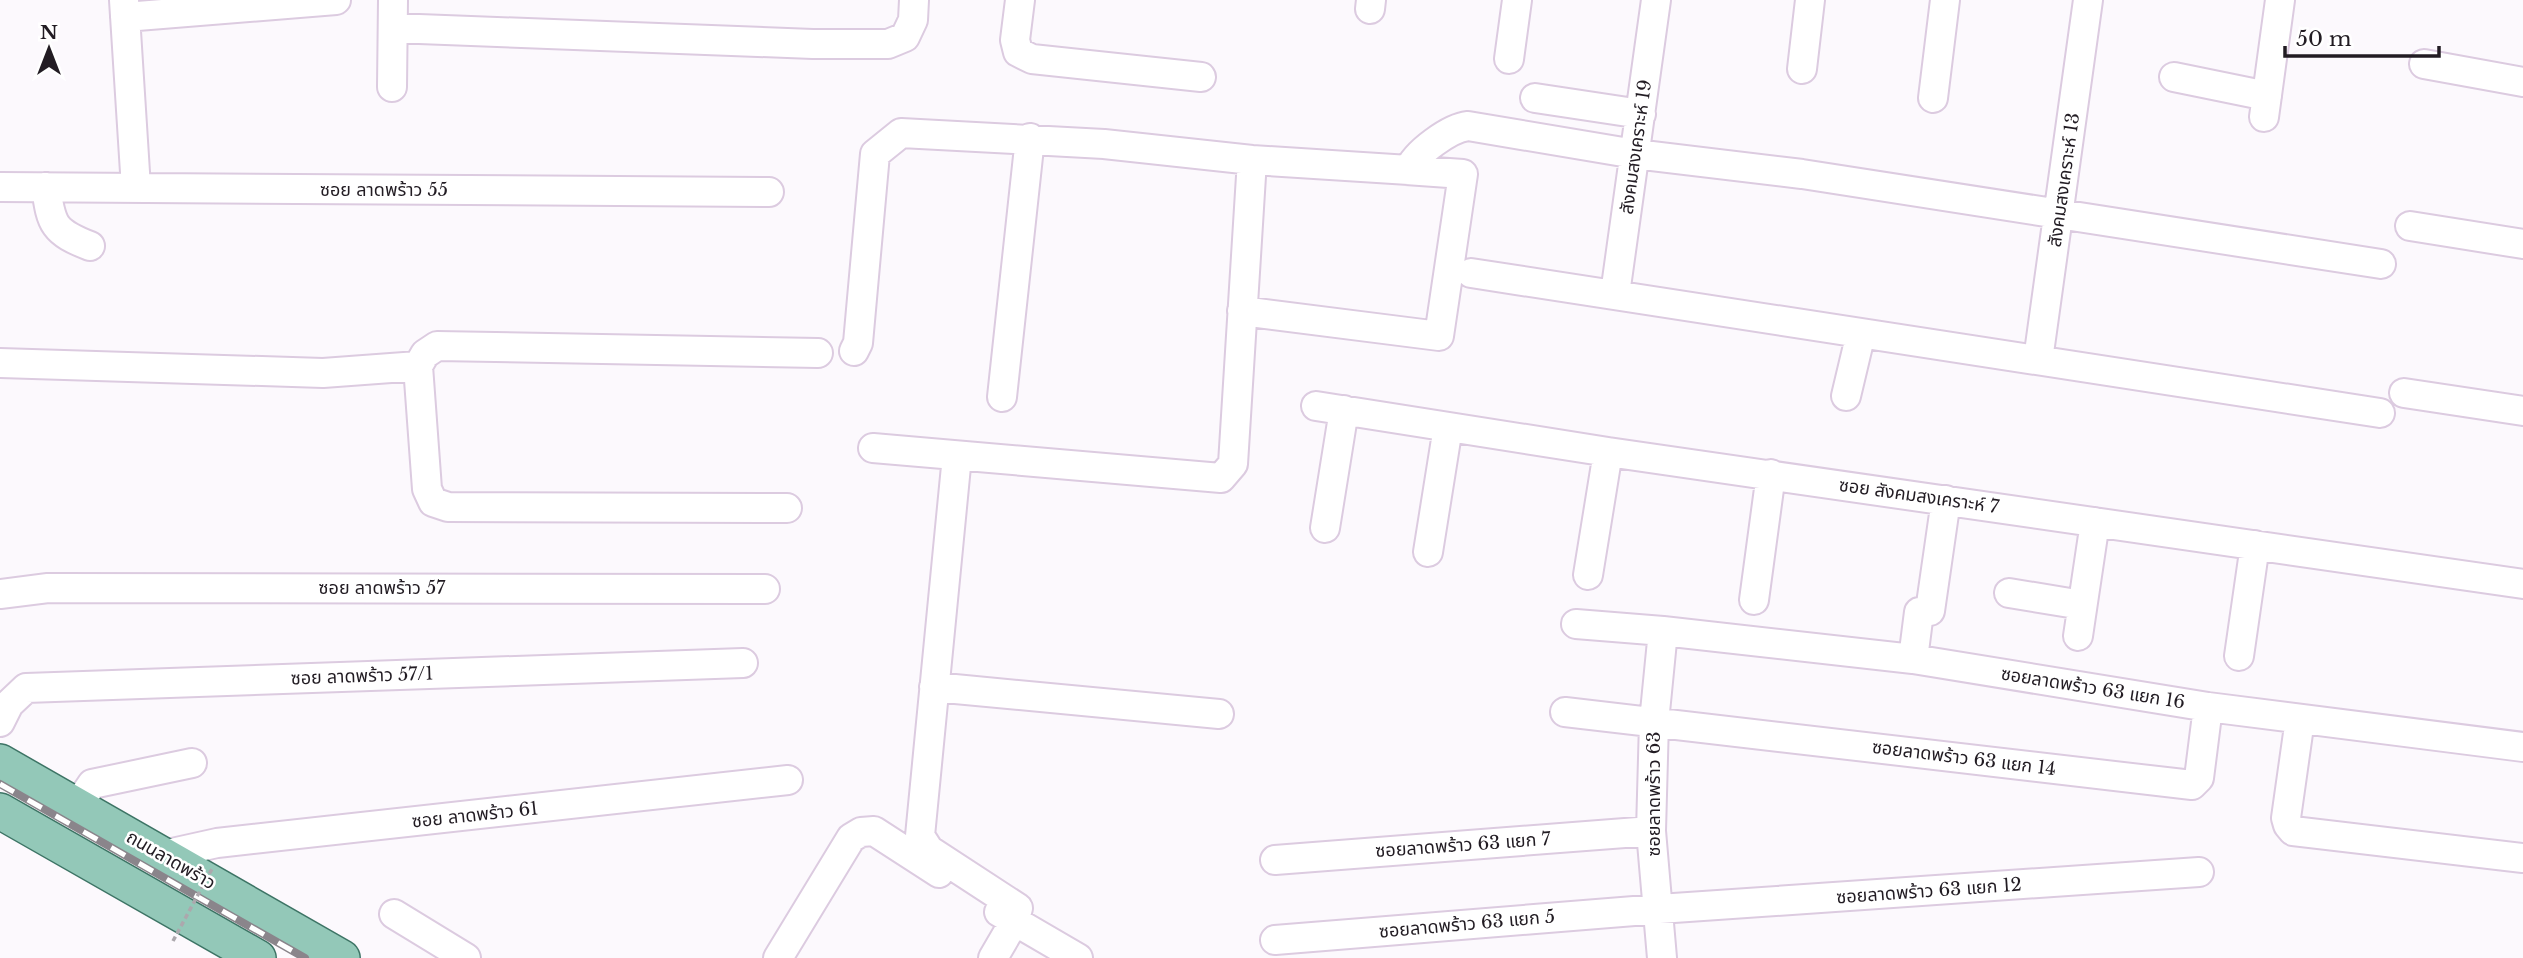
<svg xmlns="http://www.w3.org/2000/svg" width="2523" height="958" font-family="'Libre Baskerville','Noto Sans Thai',serif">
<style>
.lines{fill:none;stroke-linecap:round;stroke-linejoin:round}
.minor-casing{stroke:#dccbe0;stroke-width:32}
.major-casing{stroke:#3d7465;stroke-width:38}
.minor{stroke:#fff;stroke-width:28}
.major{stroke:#93c8b8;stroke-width:35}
.rail-casing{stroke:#8a858b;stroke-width:8}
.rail{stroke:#fff;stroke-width:5;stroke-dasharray:16;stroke-linecap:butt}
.path-bridge{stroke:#aca8ad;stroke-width:3.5;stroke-dasharray:5 3.5;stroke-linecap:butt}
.labels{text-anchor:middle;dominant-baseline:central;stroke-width:5;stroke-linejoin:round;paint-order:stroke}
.street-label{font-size:18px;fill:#221c23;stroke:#fff}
</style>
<rect width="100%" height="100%" fill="#fcf9fd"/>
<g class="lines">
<!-- minor casing -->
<g class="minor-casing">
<path id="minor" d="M124,0L136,188
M1020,0L1015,40L1018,52L1032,59L1201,77
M1370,9L1371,0
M125,17L336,0
M393,28L813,44H888L905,37L913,20L914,0
M1509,59L1517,0
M2424,64L2523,82
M1802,69L1810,0
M2174,77L2267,96
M392,87L393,0
M1535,98L1641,114
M1933,98L1945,0
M2264,117L2280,0
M0,187L769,192
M46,187C51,225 54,232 90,246
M2410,226L2523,244
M1471,273L2380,413
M1615,294L1656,0
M1242,311L1439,336L1463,174L1406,170
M854,351L858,343L875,154L901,133L1104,144L1252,160L1409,170C1415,153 1450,128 1468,126L1635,154L1802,174L2381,264
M2038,360L2088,0
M0,363L323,373L418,366L425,354L437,346L818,353
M418,366L427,489L433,502L448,507L787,508
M2404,393L2523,411
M1846,396L1861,333
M1002,397L1030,138
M1316,406L1608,452L2523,584
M873,448L1221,478L1233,464L1252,160
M957,456L920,836L929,850L1018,908L1014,922L993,958
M1325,528L1344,410
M1428,552L1448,427
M1588,575L1608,452
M2009,593L2082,605
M0,594L48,588L765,589
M1754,600L1771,474
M1576,624L1663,631L1913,659L2208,707L2523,747
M2078,636L2095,522
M2239,656L2255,545
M1913,659L1919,612L1930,611L1946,500
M934,687L1219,714
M1565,712L2192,785L2199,778L2208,707
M2300,719L2286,818L2288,825L2293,831L2523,858
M0,722L9,704L26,688L743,663
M77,806L92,784L192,763
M163,855L217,843L788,780
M1275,860L1651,831
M999,912L1078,958
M394,914L466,958
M1275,940L1659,909L2199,872
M778,958L851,838L861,832L874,831L939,873
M1662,958L1651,831L1654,722L1663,631"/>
</g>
<!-- major casing -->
<g class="major-casing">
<path id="major" d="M0,762L342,958
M0,811L258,958"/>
</g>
<!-- minor -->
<use href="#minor" class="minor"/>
<!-- major -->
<use href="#major" class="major"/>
<!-- rail casing -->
<g class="rail-casing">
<path id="rail" d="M0,784L305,958"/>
</g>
<!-- rail -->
<use href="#rail" class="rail"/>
<!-- path-bridge -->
<path class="path-bridge" d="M173,941L213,867"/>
</g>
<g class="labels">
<!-- street labels -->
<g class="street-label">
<text transform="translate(1636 147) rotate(-82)">สังคมสงเคราะห์ 19</text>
<text transform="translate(2064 180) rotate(-82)">สังคมสงเคราะห์ 13</text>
<text x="384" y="190">ซอย ลาดพร้าว 55</text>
<text transform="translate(1919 496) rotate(8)">ซอย สังคมสงเคราะห์ 7</text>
<text x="382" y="588">ซอย ลาดพร้าว 57</text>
<text transform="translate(362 676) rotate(-2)">ซอย ลาดพร้าว 57/1</text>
<text transform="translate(2093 688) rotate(9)">ซอยลาดพร้าว 63 แยก 16</text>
<text transform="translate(1964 758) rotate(7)">ซอยลาดพร้าว 63 แยก 14</text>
<text transform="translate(1654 794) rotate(-90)">ซอยลาดพร้าว 63</text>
<text transform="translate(475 815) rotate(-6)">ซอย ลาดพร้าว 61</text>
<text transform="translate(1463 845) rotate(-4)">ซอยลาดพร้าว 63 แยก 7</text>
<text transform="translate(171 860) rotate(30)">ถนนลาดพร้าว</text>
<text transform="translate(1929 891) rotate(-4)">ซอยลาดพร้าว 63 แยก 12</text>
<text transform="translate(1467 924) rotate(-5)">ซอยลาดพร้าว 63 แยก 5</text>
</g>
</g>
<!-- north arrow -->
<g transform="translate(49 49)" stroke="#ffffff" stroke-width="5" paint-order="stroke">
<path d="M0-5L12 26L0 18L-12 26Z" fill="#221c23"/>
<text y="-10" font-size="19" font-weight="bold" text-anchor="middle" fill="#221c23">N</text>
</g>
<!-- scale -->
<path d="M2285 46v10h154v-10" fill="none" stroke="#221c23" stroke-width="3.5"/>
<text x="2296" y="46" font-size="21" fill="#221c23" stroke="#ffffff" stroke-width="5" paint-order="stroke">50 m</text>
</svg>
